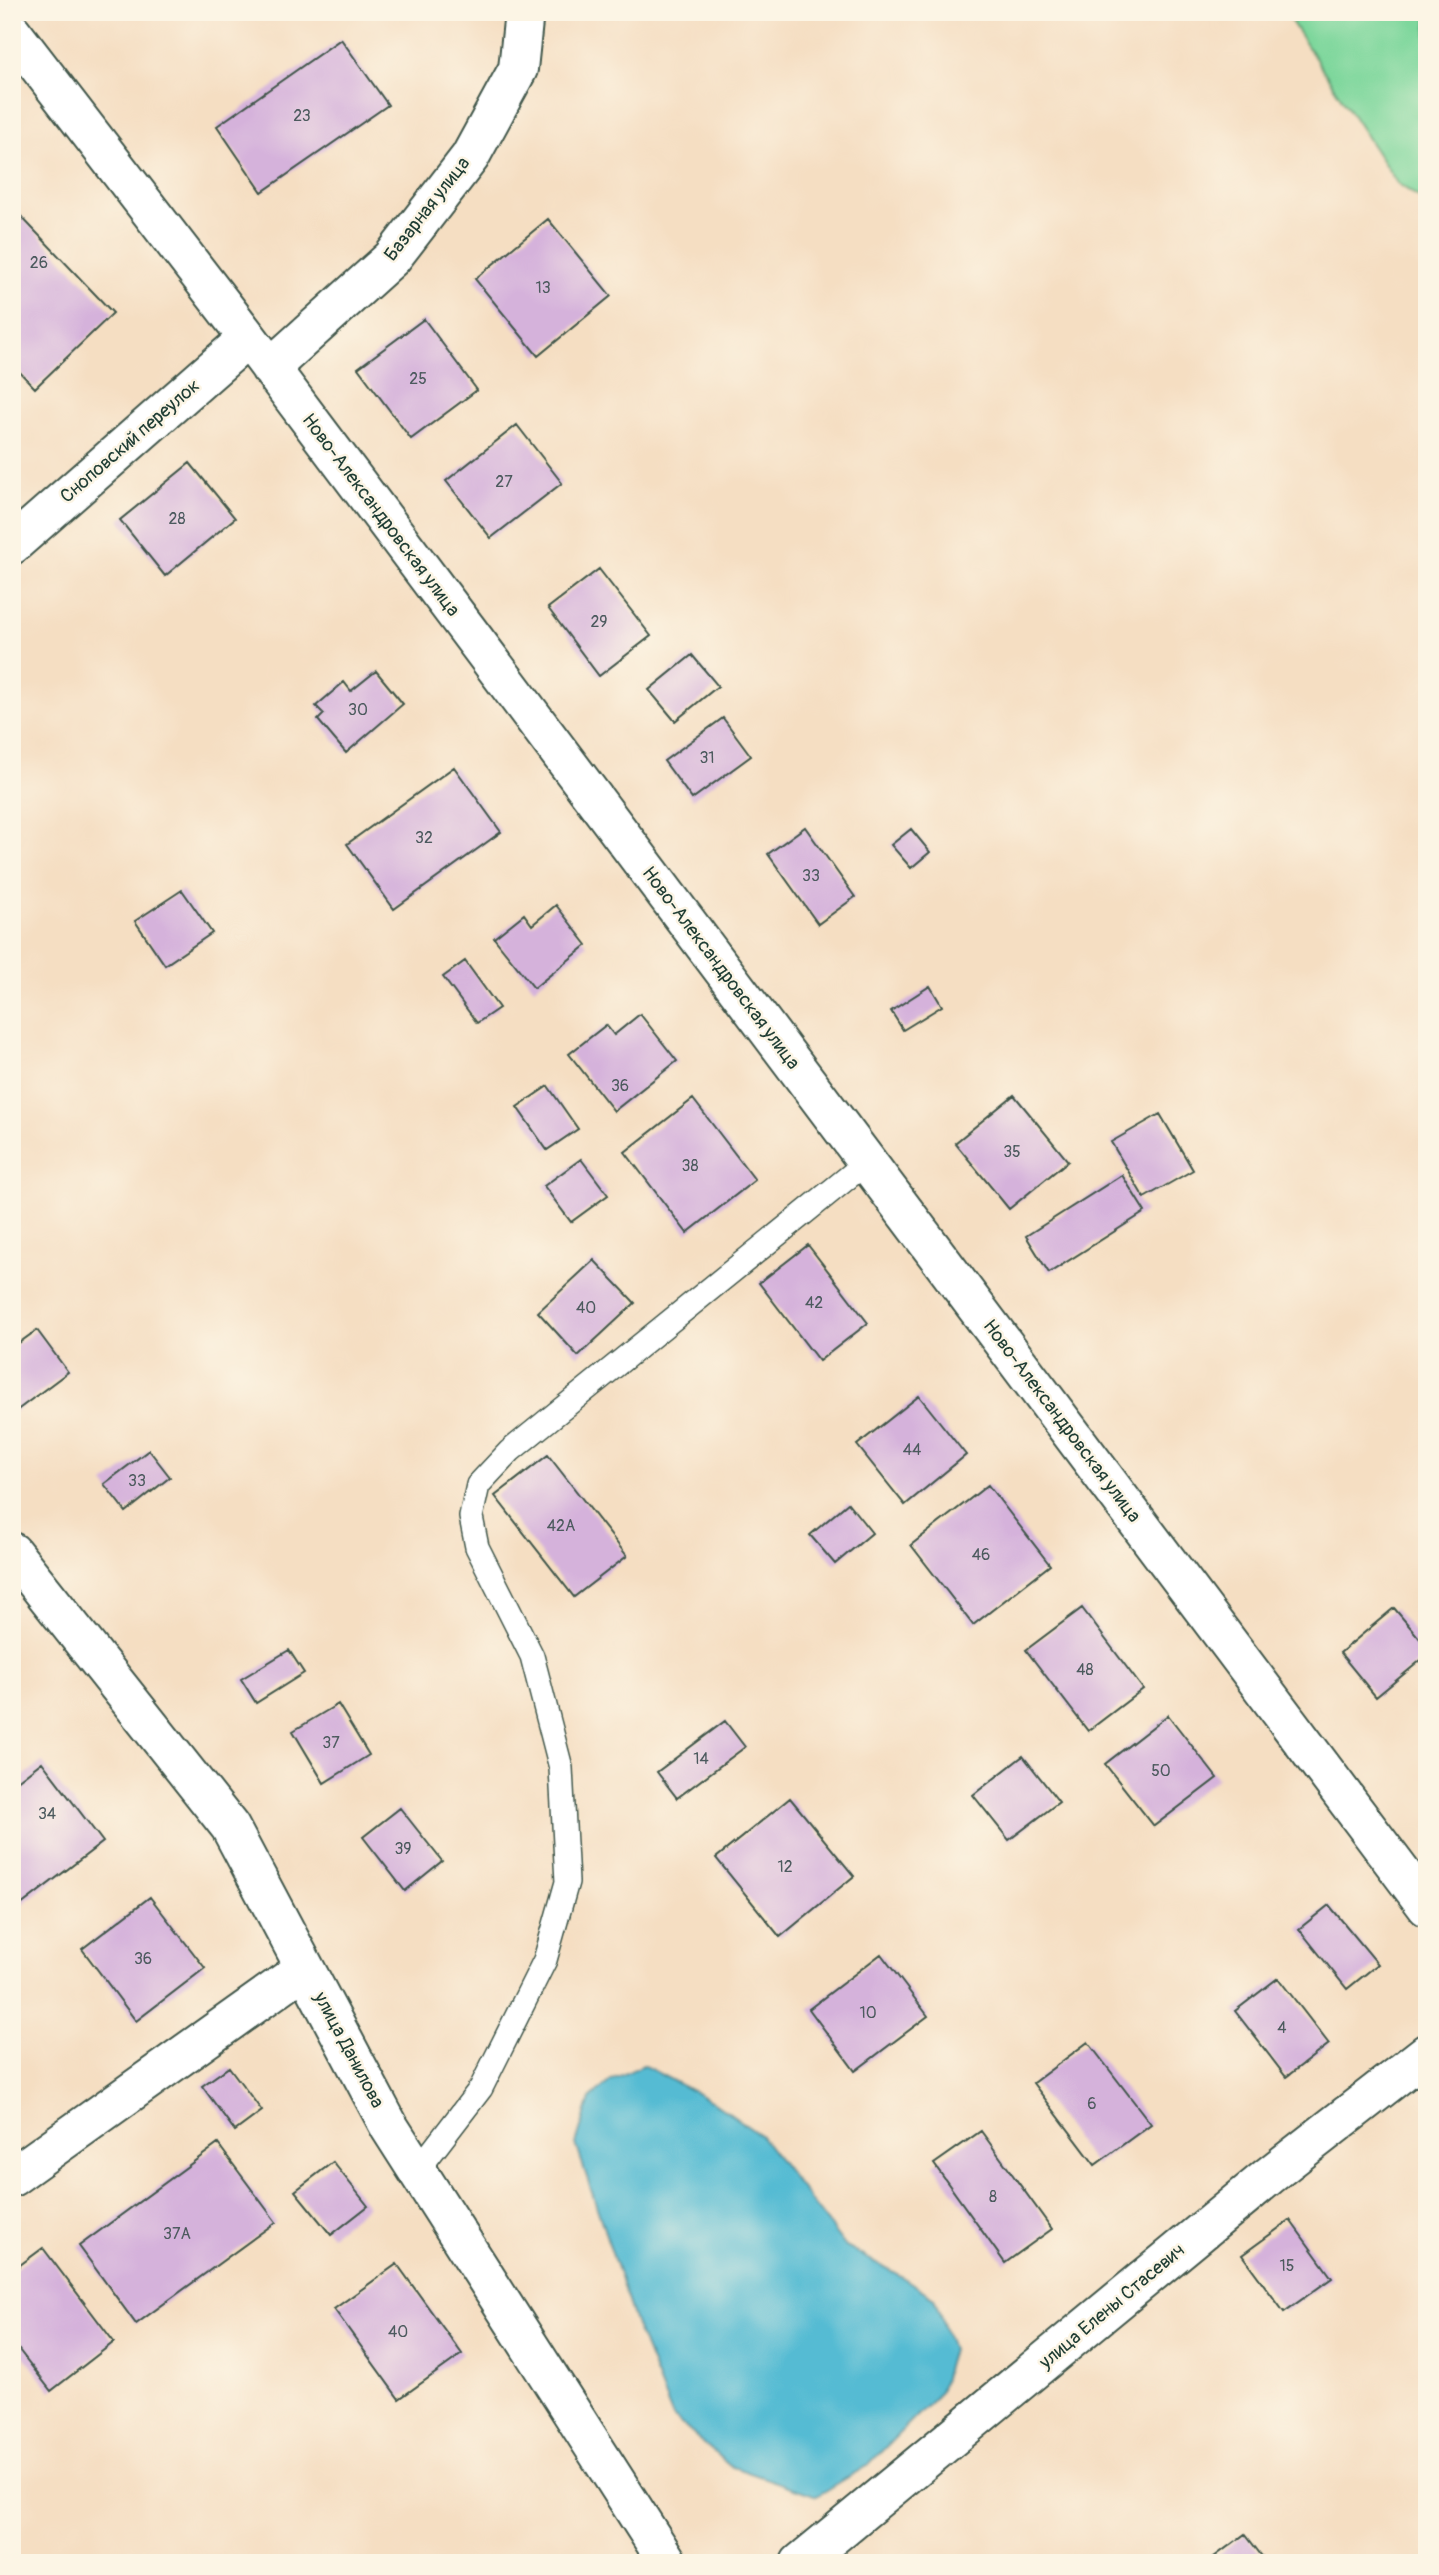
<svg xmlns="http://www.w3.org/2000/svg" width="1439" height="2575" font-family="Pangolin,sans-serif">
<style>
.green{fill:#7ed79c;stroke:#4e8a68;stroke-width:2}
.water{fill:#55bbd3;stroke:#3a7c84;stroke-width:2}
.building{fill:#d5b2db}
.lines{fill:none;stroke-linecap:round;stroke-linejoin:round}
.lane-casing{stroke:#3f5549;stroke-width:26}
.street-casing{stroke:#3f5549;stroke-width:42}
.lane{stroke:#fff;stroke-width:23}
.street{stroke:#fff;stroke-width:38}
.labels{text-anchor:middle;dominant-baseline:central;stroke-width:5;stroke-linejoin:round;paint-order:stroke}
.number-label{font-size:16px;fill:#4c5a5e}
.street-label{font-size:19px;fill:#1f3d34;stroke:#fcf5e5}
</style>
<rect width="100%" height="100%" fill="#fcf5e5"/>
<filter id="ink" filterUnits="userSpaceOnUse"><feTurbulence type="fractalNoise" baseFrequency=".0143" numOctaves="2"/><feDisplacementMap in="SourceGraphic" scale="14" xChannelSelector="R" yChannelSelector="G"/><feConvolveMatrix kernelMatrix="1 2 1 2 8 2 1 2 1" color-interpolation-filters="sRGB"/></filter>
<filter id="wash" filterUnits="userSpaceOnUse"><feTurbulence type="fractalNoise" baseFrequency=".00686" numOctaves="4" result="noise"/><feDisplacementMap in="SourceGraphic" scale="28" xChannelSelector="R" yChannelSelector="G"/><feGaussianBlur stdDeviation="1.57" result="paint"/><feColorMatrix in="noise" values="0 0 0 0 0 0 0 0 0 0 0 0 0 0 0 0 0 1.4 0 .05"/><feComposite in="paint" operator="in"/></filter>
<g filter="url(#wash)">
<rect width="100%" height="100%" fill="#f5dec2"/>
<!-- green -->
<path class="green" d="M1285,12H1427V203L1397,183Z"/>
<!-- water -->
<path class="water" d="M643,2065L711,2101L760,2135L846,2247L901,2276L934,2298L952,2349L940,2392L868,2465L817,2496L730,2466L673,2417L636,2326L576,2144L590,2099L611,2080Z"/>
<g id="blocks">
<!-- building -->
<path class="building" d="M341,39L388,105L262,192L217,126Z
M15,210L113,313L35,388L12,364V213Z
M548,219L611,296L538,356L475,279Z
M424,319L477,390L411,439L358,368Z
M517,425L562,483L491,538L446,481Z
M190,463L235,518L165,576L120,520Z
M599,569L651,636L599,676L548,608Z
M692,655L718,686L675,721L649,690Z
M376,671L403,704L346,753L318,720L324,714L316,706L344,682L351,691Z
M723,718L751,756L692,799L664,761Z
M454,767L501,832L394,909L347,844Z
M805,827L855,897L818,924L768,854Z
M911,829L930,852L911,868L891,845Z
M182,890L212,933L165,965L135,921Z
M556,905L587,945L534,988L494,938L524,914L532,925Z
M465,961L499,1008L477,1023L443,977Z
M930,986L942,1006L903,1030L891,1011Z
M640,1014L677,1061L614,1111L569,1054L606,1025L614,1035Z
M548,1086L578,1129L547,1150L517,1107Z
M1014,1095L1068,1161L1009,1209L955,1143Z
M693,1099L755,1180L687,1233L625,1152Z
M1160,1114L1193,1170L1144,1198L1111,1142Z
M581,1159L608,1195L571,1222L544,1186Z
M1122,1175L1145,1212L1049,1273L1026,1236Z
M808,1245L868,1323L819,1361L759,1283Z
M594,1260L635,1303L578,1356L538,1312Z
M37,1330L68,1372L12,1414V1348Z
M919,1396L966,1455L905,1505L857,1445Z
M149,1450L170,1477L126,1512L104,1484Z
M548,1455L627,1556L574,1597L495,1496Z
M988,1485L1050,1565L973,1625L911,1545Z
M848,1503L872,1533L835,1564L810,1535Z
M1082,1608L1143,1689L1088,1731L1026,1650Z
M1394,1608L1427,1647V1655L1376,1697L1340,1653Z
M289,1650L304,1673L256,1703L241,1679Z
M338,1704L369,1755L324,1783L293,1731Z
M1168,1715L1217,1778L1154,1826L1105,1764Z
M725,1721L745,1747L677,1798L657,1772Z
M1023,1756L1059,1802L1009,1840L973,1795Z
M42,1762L103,1842L17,1908L12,1902V1785Z
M790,1798L854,1876L780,1937L716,1858Z
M400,1808L442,1861L405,1891L363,1837Z
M150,1897L205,1968L136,2021L82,1949Z
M1329,1905L1378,1964L1347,1989L1299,1929Z
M881,1954L928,2016L855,2071L809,2009Z
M1278,1978L1329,2044L1286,2077L1235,2011Z
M1088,2042L1151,2124L1095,2165L1033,2083Z
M229,2067L262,2111L235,2131L202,2086Z
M981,2131L1052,2229L1005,2263L934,2164Z
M218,2144L276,2222L136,2324L79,2246Z
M333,2162L368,2206L331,2235L295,2191Z
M1290,2220L1332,2278L1284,2312L1242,2255Z
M43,2248L114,2342L51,2391L12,2341V2271Z
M397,2264L462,2354L399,2399L334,2309Z
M1245,2534L1267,2563H1206Z"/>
</g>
</g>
<g filter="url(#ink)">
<use href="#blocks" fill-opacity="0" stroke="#3f5549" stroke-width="2"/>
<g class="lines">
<!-- lane casing -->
<g class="lane-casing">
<path id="lane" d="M418,2170L481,2088L545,1960L567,1882L561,1768L532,1656L477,1547L471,1517L478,1485L510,1451L867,1162"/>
</g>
<!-- street casing -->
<g class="street-casing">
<path id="street" d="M12,32L248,338L1427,1907
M270,368L392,258L470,157L518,69L524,12
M12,545L248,338
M12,1552L230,1827L390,2128L668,2563
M12,2177L305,1968
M800,2563L1269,2176L1427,2053"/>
</g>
<!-- lane -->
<use href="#lane" class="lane"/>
<!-- street -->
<use href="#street" class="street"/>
</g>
</g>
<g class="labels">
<!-- number labels -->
<g class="number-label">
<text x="302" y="116">23</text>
<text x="39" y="263">26</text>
<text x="543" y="288">13</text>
<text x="418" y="379">25</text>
<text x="504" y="482">27</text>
<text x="177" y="519">28</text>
<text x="599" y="622">29</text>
<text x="358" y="710">30</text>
<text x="707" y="758">31</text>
<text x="424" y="838">32</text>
<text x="811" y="876">33</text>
<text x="620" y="1086">36</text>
<text x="1012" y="1152">35</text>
<text x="690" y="1166">38</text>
<text x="814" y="1303">42</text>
<text x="586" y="1308">40</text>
<text x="912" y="1450">44</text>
<text x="137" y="1481">33</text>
<text x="561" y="1526">42А</text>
<text x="981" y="1555">46</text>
<text x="1085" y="1670">48</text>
<text x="331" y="1743">37</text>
<text x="701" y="1759">14</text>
<text x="1161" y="1771">50</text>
<text x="47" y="1814">34</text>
<text x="403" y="1849">39</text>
<text x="785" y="1867">12</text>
<text x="143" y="1959">36</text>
<text x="868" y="2013">10</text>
<text x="1282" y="2028">4</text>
<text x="1092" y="2104">6</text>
<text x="993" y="2197">8</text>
<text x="177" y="2234">37А</text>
<text x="1287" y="2266">15</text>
<text x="398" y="2332">40</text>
</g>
<!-- street labels -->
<g class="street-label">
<text transform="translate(427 209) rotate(-52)">Базарная улица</text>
<text transform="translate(130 441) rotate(-41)">Сноповский переулок</text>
<text transform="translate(381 515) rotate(53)">Ново-Александровская улица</text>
<text transform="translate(721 968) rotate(53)">Ново-Александровская улица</text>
<text transform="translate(1062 1421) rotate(53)">Ново-Александровская улица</text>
<text transform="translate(349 2050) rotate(62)">улица Данилова</text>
<text transform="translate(1112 2306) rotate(-40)">улица Елены Стасевич</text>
</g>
</g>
<!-- margin -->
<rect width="1439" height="2575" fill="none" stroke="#fcf5e5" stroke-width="42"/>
</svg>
